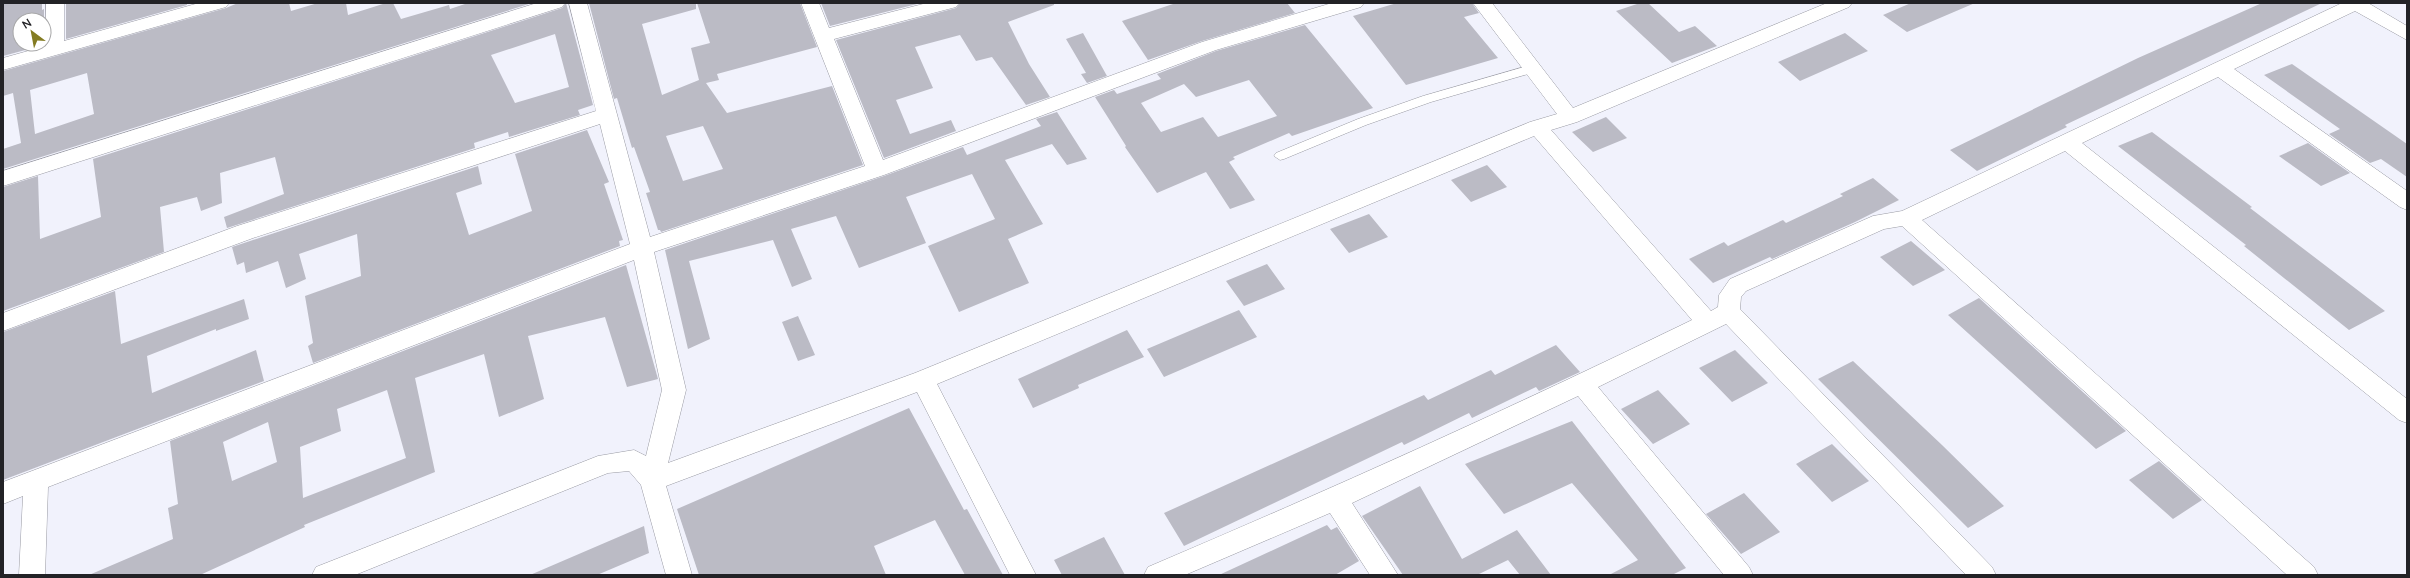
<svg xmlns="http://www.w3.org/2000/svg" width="2410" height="578" font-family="Lato,sans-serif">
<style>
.building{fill:#bbbbc5;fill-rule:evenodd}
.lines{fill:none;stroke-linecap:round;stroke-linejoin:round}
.service-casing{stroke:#999aa3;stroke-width:1}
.minor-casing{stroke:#999aa3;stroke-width:1}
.service{fill:#fff;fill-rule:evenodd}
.minor{fill:#fff;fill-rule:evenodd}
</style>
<rect width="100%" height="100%" fill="#f1f2fc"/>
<!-- building -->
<path class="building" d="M3,3H42V10L44,9V45L3,56ZM20,20H44V44H20Z
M66,3H187V5L66,39Z
M238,3H289L291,11L318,3H346L348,15L386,3H393L401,19L449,5L450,9L468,3H532L3,169V149L21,143L13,93L3,96V71L226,8ZM87,73L94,114L35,134L30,90Z
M566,3L593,105L578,110L580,115L509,137L508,132L474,143L475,148L227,228L224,217L284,194L275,157L220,173L222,203L201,211L197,197L160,207L164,252L3,311V187L38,176L40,239L101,217L93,159L562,8ZM555,34L569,87L515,103L491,55Z
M589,3H696V9L642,24L662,95L699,80L691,48L710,43L697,3H800L817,47L717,74L719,80L706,83L727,113L832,86L863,165L661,232L660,230H658L646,193L650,192L634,147L632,148L617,98L614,99ZM703,126L723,169L683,181L666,136Z
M821,3H921L830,26Z
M960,3H1054V5L1008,22L1029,64L1050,97L1026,105L992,57L976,61L960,35L915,47L933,88L896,100L910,134L951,120L956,131L884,158L836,40L956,8Z
M1176,3H1287L1295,13L1202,41L1148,60L1122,21Z
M1397,3H1472L1479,13L1464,17L1498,58L1406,85L1353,16Z
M1640,3H1648L1679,32L1695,26L1717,46L1672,63L1616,11Z
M1911,3H1975L1907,32L1883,15Z
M2262,3H2322L2065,125L2067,127L1977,171L1950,150L2138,58Z
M1305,25L1373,108L1292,136L1289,133L1233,157L1235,159L1229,162L1255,200L1230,209L1206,172L1157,193L1125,147L1126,146L1095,97L1114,90L1117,94L1161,79L1157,74L1216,51ZM1249,80L1277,116L1218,137L1203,117L1161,132L1141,103L1184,84L1196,97Z
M1083,33L1107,76L1087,83L1081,74L1086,73L1066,39Z
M1845,33L1868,51L1800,81L1778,62Z
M2292,64L2407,144V177L2381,159L2370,163L2329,134L2340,129L2264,75Z
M1057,112L1087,159L1067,165L1052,144L1005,160L1043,224L1008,239L1029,283L959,312L928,246L995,219L972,174L906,197L926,243L859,268L836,216L791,229L812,279L792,287L773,240L689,261L710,339L688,349L665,250L884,176L963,147L967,155L1041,126L1036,119Z
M1606,117L1627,138L1593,152L1572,132Z
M587,130L609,182L604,184L623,240L619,241L620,246L313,363L308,346L313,343L305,296L361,276L357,234L299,254L306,279L286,288L278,261L246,273L244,262L237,265L232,247L478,166L482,184L456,193L469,235L532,211L515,154Z
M2152,132L2252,207L2250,208L2385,311L2349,330L2244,246L2246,245L2118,146Z
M2308,143L2350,173L2321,186L2279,156Z
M1487,165L1507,187L1471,202L1451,180Z
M1873,178L1899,200L1855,222L1772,259L1770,257L1713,283L1689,259L1724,242L1728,246L1783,220L1786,223L1843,196L1840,194Z
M1369,214L1388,237L1349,253L1330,229Z
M1911,241L1945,270L1913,286L1880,257Z
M1267,264L1285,289L1244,306L1226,281Z
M626,265L658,379L627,387L605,317L528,336L544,399L499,417L484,354L415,378L435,472L304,525L305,527L200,575H89L173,539L168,508L178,504L170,441ZM387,390L406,458L303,498L300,447L341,431L337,409ZM268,422L277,462L232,481L223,442Z
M115,291L121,344L244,299L249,319L216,331V329L147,356L152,393L256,350L264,381L3,480V332Z
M1979,298L2126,431L2096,449L1948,315Z
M1239,310L1257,337L1164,377L1147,349Z
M798,316L815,355L798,361L782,322Z
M1127,330L1144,357L1078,385L1079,388L1033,408L1018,379Z
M1556,345L1580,372L1539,391L1536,387L1472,418L1469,413L1404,445L1402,442L1184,546L1164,513L1424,395L1428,400L1491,370L1495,375Z
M1735,350L1768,383L1732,402L1699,368Z
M1853,361L1942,445L2004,506L1968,528L1818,379Z
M1658,390L1690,424L1653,444L1621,409Z
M909,408L964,510L967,509L1003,575H965L935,520L874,546L886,575H699L677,509Z
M1572,421L1686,568L1672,575H1609L1638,560L1572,483L1504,514L1465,464Z
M1832,444L1869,481L1832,502L1796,464Z
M2159,461L2202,500L2173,519L2129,480Z
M1420,486L1462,559L1517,530L1551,575H1520L1508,560L1477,575H1403L1362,516Z
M1744,493L1780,532L1741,554L1706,514Z
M1327,525L1331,530L1337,527L1359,561L1335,575H1219Z
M644,526L649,553L597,575H530Z
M1104,537L1125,575H1062L1054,560Z"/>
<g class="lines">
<!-- service casing -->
<g class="service-casing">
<path id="service" d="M1531,65L1537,69L1535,72L1431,102L1366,125L1284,159L1280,160L1274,156L1276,153L1358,119L1423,96Z"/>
</g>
<!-- minor casing -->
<g class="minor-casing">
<path id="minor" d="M46,3H64V41L199,3H229L226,7L3,70V58L46,46Z
M537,3H565L562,7L3,186V171Z
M569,3H587L650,237L865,166L801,3H819L829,28L927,3H959L956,7L834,39L883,160L1202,42L1332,3H1364L1361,7L1216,50L884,175L654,252L686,390L668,463L915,373L1530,122L1557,114L1473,3H1492L1573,108L1827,3H1852L1849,7L1577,122L1551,130L1711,311L1718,307L1719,295L1730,279L1873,216L1902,211L2342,3H2368L2407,26V40L2355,11L2234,69L2407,191V210L2400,207L2218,77L2082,143L2407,399V423L2399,420L2065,151L1922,220L2314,567L2318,575H2287L1902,226L1884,229L1746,291L1741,297L1740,309L1992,567L1996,575H1966L1726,324L1598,387L1749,567L1753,575H1724L1578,396L1352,503L1398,575H1370L1330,513L1185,575H1144L1148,567C1332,489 1513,407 1692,320L1534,136L937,384L1036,575H1010L917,392L666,486L692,575H666L641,485L629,471L608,473L355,575H312L316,567L598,456L634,450L646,456L662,390L634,260L48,487L45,575H19L23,496L3,504V482L630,244L600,124L253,238L3,331V313L237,226L596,111Z"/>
</g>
<!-- service -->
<use href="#service" class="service"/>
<!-- minor -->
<use href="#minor" class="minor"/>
</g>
<!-- border -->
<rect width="2410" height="578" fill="none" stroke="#222226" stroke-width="8"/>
<!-- north arrow -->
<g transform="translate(32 32) rotate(328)"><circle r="19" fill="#ffffff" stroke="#a7a7a8"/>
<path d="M0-3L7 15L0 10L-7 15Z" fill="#847c22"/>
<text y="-6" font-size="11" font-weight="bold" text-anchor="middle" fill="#222226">N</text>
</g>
</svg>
